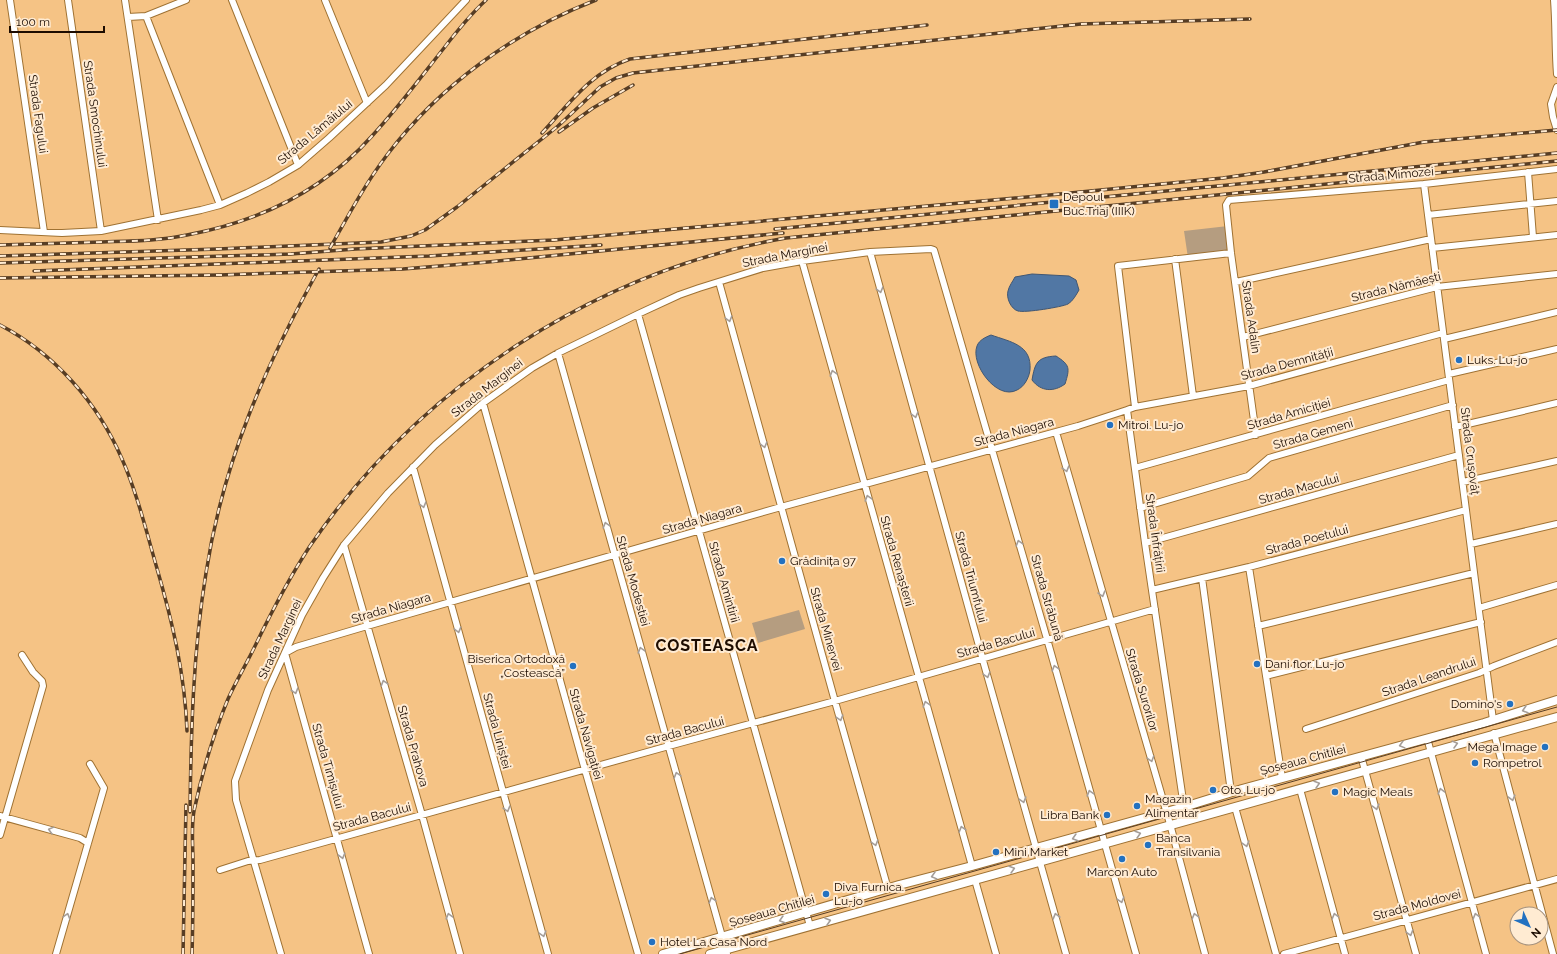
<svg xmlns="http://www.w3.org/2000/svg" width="1557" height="954" font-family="Raleway,sans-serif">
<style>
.green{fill:#b59d80}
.water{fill:#5177a4;stroke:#415773}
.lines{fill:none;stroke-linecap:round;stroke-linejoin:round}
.minor-casing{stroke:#9f7233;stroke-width:8}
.major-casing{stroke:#9f7233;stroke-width:10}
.minor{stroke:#fff;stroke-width:6}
.major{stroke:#fff;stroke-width:8}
.tram{stroke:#573d24;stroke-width:1}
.rail-casing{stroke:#573d24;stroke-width:3.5}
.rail{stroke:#ffebd2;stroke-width:2;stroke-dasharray:6;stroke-linecap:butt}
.oneway{stroke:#a59e99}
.poi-dot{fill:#2371c0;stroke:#ffebd2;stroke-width:1.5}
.labels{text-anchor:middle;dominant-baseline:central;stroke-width:4;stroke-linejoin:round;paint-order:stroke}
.street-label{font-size:12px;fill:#1d0c00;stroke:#ffebd2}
.poi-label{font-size:12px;fill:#1d0c00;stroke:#ffebd2;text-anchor:start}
.district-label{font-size:16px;font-weight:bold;letter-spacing:1px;fill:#1d0c00;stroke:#ffebd2}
</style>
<rect width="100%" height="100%" fill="#f5c385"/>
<!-- green -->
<path class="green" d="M1228,226L1231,253L1188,258L1184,231Z
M799,610L805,629L758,643L752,623Z"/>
<!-- water -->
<path class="water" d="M1032,274L1069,276L1076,280L1079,290C1076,295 1073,301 1068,304C1062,307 1025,313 1018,311C1011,309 1006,298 1008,291C1009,286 1013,281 1015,277Z
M991,335C1011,342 1032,345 1030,370C1029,378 1024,387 1017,390C997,401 970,364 977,346C979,340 986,337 991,335Z
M1056,356C1070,365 1070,368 1065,384C1054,392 1041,392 1032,380C1035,363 1037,357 1056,356Z"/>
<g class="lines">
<!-- minor casing -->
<g class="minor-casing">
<path id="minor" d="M10,0L44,232
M68,0L101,231
M125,0L158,220
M232,0L298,165
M325,0L367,103
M1554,0C1556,25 1555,49 1557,74
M146,16L220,205
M128,17L146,16L186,0
M1557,87L1551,104L1553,117L1557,130
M1528,172L1533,237
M1424,184L1493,720
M1428,215L1557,201
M0,230L62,233L101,231L201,210L220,205L247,193L269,182L298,165L329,138L386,85L466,0
M1432,248L1557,235
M870,252L984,664L1066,954
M1175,259L1193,396
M802,261L972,866
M719,282L836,705L888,889
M1236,282L1431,239
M638,314L810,926
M1243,337L1437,287L1557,274
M1444,339L1557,312
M558,353L727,954
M1449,374L1557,349
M483,403L585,770L638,954
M1135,407L1249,386L1443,333
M1455,427L1557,403
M1056,432L1170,824L1205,954
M1256,435L1231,253L1226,205L1229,200L1424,184L1557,169
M413,467L548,954
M1135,468L1449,380
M1463,482L1557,461
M1140,508L1248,476L1269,458L1453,405
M1145,543L1459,455
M1471,544L1557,524
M344,545L422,815L460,954
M1249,567L1282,778
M1202,578L1231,792
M1152,590L1249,567L1466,510
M1479,608L1557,585
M1258,626L1474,573
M1266,676L1481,622
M1306,729L1479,673L1494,666L1557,642
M1494,733L1553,954
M1427,738L1486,954
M1361,756L1416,954
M1300,789L1345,954
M1184,807L1145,543L1127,410L1135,407L1118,266L1231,253
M1235,807L1276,954
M0,816L80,838L88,843
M0,835L43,686L42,681L33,672L22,655
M220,870L248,861L260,860L676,744L835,701L1155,609
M975,880L996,954
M56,954L104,788L90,764
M281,954L236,800L235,781L268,690L302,615L323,578L344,545L388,493L435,445L483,403L532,368L558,353L638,314L679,295L699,288L763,268L802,261L870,252L931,249L934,250L1047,639L1136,954
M369,954L285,653L296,647L367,626L781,507L1078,426L1127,410
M1284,954L1557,879"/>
</g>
<!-- major casing -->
<g class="major-casing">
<path id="major" d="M663,954L899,885L972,866L1184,807L1242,789L1484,723L1557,700
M710,954L1557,717"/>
</g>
<!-- minor -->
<use href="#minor" class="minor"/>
<!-- major -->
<use href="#major" class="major"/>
<!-- tram -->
<path class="tram" d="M680,954L1557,707"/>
<!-- rail casing -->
<g class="rail-casing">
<path id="rail" d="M559,132L593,108L633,85
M542,133C569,104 591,72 630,59L927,25
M775,229L1557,153
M0,245C34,244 68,243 102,242C130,241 159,241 187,235C257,222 323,191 372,136C398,108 421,77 444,48C457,31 471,14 486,0
M330,248C348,216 365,184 387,155C439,86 515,31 596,0
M0,256L218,249L381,242L411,236L425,230L457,207L558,126L600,87L616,78L633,73L1081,24L1250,19
M0,263L291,254L355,249L554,240L1060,194L1223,178L1264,172L1424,142L1557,130
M34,271L429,256L601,245
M0,278L219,275L403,269L488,262L783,233
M0,325C54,353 98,403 122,459C137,493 146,530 156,565C172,620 185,674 187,731
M190,812C191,732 193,652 206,573C223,462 265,366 319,269
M183,954L186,805
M192,954C193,923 193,893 193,862C193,846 191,827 194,811C202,773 213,735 228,699C236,681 247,663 256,644C272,611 289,578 310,546C419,387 596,271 786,238L1557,161"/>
</g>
<!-- rail -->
<use href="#rail" class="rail"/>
</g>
<!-- one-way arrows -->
<defs><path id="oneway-chevron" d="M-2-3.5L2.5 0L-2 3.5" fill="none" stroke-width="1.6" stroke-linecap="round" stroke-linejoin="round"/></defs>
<g class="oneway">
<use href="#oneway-chevron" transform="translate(880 290) rotate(75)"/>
<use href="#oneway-chevron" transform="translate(729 319) rotate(75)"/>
<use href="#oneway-chevron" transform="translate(833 373) rotate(-106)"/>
<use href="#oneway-chevron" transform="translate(915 415) rotate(75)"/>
<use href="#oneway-chevron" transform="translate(764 445) rotate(75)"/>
<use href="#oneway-chevron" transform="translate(1066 469) rotate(74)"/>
<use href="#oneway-chevron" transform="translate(868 498) rotate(-106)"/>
<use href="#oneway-chevron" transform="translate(423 505) rotate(75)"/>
<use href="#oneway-chevron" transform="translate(606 525) rotate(-106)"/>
<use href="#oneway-chevron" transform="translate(1019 543) rotate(-106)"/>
<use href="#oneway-chevron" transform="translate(1102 594) rotate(74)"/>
<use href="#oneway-chevron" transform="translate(458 630) rotate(75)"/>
<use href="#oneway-chevron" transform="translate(641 650) rotate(-106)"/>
<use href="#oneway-chevron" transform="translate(1055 668) rotate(-106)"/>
<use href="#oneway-chevron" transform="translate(987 675) rotate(74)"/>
<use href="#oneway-chevron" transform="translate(384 683) rotate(-106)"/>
<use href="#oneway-chevron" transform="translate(295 691) rotate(74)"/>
<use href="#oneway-chevron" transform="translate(926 704) rotate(-106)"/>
<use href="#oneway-chevron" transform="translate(1525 710) rotate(163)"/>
<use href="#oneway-chevron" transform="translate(840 718) rotate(74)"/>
<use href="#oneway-chevron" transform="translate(1455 744) rotate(-15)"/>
<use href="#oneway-chevron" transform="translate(1402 745) rotate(165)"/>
<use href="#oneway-chevron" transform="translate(1151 759) rotate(73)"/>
<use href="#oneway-chevron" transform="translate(677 775) rotate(-106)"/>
<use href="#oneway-chevron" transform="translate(1317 784) rotate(-16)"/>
<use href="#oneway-chevron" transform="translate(1441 791) rotate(-105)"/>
<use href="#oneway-chevron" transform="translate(1090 793) rotate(-106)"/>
<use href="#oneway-chevron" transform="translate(1512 798) rotate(75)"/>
<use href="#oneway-chevron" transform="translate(1023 800) rotate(74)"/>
<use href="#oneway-chevron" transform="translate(1376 807) rotate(75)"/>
<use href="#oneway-chevron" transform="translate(507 809) rotate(74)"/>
<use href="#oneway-chevron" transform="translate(962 829) rotate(-106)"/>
<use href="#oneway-chevron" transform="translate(51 830) rotate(-165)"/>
<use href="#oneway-chevron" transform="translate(1138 834) rotate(-16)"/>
<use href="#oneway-chevron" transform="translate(1075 838) rotate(164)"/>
<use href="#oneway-chevron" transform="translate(875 843) rotate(74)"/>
<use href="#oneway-chevron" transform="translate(1246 844) rotate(74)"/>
<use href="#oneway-chevron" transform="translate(342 856) rotate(75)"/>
<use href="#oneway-chevron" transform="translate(1012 869) rotate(-16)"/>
<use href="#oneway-chevron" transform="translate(934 876) rotate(165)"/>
<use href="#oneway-chevron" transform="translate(712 900) rotate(-106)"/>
<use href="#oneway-chevron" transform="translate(1121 900) rotate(74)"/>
<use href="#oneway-chevron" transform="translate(67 916) rotate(-74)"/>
<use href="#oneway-chevron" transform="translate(449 916) rotate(-105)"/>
<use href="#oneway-chevron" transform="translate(1056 916) rotate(-105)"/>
<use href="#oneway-chevron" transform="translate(1195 916) rotate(-105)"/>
<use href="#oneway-chevron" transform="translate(1335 916) rotate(-105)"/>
<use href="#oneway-chevron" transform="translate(1476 916) rotate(-105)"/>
<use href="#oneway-chevron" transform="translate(782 920) rotate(164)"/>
<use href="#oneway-chevron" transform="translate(828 921) rotate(-16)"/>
<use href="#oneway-chevron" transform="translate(1410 933) rotate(74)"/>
<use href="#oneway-chevron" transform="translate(543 934) rotate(74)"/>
</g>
<!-- markers -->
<g class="poi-dot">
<rect x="1049" y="199" width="10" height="10" rx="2"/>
<circle cx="1459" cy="360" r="4"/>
<circle cx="1110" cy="425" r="4"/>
<circle cx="782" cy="561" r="4"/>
<circle cx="1257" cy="664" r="4"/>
<circle cx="573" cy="666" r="4"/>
<circle cx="1510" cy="704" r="4"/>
<circle cx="1545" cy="747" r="4"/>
<circle cx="1475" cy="763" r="4"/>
<circle cx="1213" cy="790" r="4"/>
<circle cx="1335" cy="792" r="4"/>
<circle cx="1137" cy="806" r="4"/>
<circle cx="1107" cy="815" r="4"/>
<circle cx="1148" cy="845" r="4"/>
<circle cx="996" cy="852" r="4"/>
<circle cx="1122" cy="859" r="4"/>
<circle cx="826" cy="894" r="4"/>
<circle cx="652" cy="942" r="4"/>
</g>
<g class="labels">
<!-- street labels -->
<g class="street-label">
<text transform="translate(38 114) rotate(82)">Strada Fagului</text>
<text transform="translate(95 114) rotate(82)">Strada Smochinului</text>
<text transform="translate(315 132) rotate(-40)">Strada Lămâiului</text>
<text transform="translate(1391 175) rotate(-5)">Strada Mimozei</text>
<text transform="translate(785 255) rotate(-11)">Strada Marginei</text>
<text transform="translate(1396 287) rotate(-14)">Strada Nămăești</text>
<text transform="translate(1251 317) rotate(82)">Strada Adalin</text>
<text transform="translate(1287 364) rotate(-15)">Strada Demnității</text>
<text transform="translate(487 388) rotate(-38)">Strada Marginei</text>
<text transform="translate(1289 414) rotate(-16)">Strada Amiciției</text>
<text transform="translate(1014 432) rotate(-15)">Strada Niagara</text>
<text transform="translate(1313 434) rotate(-16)">Strada Gemeni</text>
<text transform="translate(1470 451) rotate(83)">Strada Crușovăț</text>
<text transform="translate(1299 489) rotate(-16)">Strada Macului</text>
<text transform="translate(702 519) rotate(-16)">Strada Niagara</text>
<text transform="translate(1155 533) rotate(82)">Strada Înfrățirii</text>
<text transform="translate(1307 540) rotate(-15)">Strada Poetului</text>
<text transform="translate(897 561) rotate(74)">Strada Renașterii</text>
<text transform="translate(971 577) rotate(75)">Strada Triumfului</text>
<text transform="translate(633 581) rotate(74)">Strada Modestiei</text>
<text transform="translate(724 582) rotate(74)">Strada Amintirii</text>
<text transform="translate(1047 598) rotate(74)">Strada Străbună</text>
<text transform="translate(391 608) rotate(-16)">Strada Niagara</text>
<text transform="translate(826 629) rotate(74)">Strada Minervei</text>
<text transform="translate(280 639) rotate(-65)">Strada Marginei</text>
<text transform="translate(996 643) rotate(-16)">Strada Bacului</text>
<text transform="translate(1429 677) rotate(-19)">Strada Leandrului</text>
<text transform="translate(1142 690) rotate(73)">Strada Surorilor</text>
<text transform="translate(497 731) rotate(75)">Strada Liniștei</text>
<text transform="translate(685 731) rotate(-15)">Strada Bacului</text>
<text transform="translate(586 734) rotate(74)">Strada Navigației</text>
<text transform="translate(413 746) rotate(74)">Strada Prahova</text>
<text transform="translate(1303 760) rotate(-15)">Șoseaua Chitilei</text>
<text transform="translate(328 766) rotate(74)">Strada Timișului</text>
<text transform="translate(372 817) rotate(-15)">Strada Bacului</text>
<text transform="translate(1417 905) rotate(-15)">Strada Moldovei</text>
<text transform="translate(772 911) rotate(-16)">Șoseaua Chitilei</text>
</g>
<!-- poi labels -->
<g class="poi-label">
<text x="1063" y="197">Depoul<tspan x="1063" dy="14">Buc.Triaj (IIIK)</tspan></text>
<text x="1467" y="360">Luks. Lu-jo</text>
<text x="1118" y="425">Mitroi. Lu-jo</text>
<text x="790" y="561">Grădinița 97</text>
<text x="565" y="659" text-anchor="end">Biserica Ortodoxă<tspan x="565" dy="14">„Costească”</tspan></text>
<text x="1265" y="664">Dani flor. Lu-jo</text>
<text x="1502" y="704" text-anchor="end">Domino's</text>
<text x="1537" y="747" text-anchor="end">Mega Image</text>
<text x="1483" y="763">Rompetrol</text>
<text x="1221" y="790">Oto. Lu-jo</text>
<text x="1343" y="792">Magic Meals</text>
<text x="1145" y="799">Magazin<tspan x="1145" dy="14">Alimentar</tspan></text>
<text x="1099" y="815" text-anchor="end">Libra Bank</text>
<text x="1156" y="838">Banca<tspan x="1156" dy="14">Transilvania</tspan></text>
<text x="1004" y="852">Mini Market</text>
<text x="1122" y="872" text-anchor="middle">Marcon Auto</text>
<text x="834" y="887">Diva Furnica.<tspan x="834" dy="14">Lu-jo</tspan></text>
<text x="660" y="942">Hotel La Casa Nord</text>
</g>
<!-- district labels -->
<g class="district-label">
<text x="707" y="645">COSTEASCA</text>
</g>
</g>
<!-- north arrow -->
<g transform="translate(1529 926) rotate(135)"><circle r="19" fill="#ffebd2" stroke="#a5927e"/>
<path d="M0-3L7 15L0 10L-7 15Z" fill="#2371c0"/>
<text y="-6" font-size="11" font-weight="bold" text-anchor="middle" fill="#1d0c00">N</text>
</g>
<!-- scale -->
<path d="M10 26v6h94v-6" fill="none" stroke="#1d0c00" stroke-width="2"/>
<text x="16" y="26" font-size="12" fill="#1d0c00" stroke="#ffebd2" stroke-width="3" paint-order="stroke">100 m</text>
</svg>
